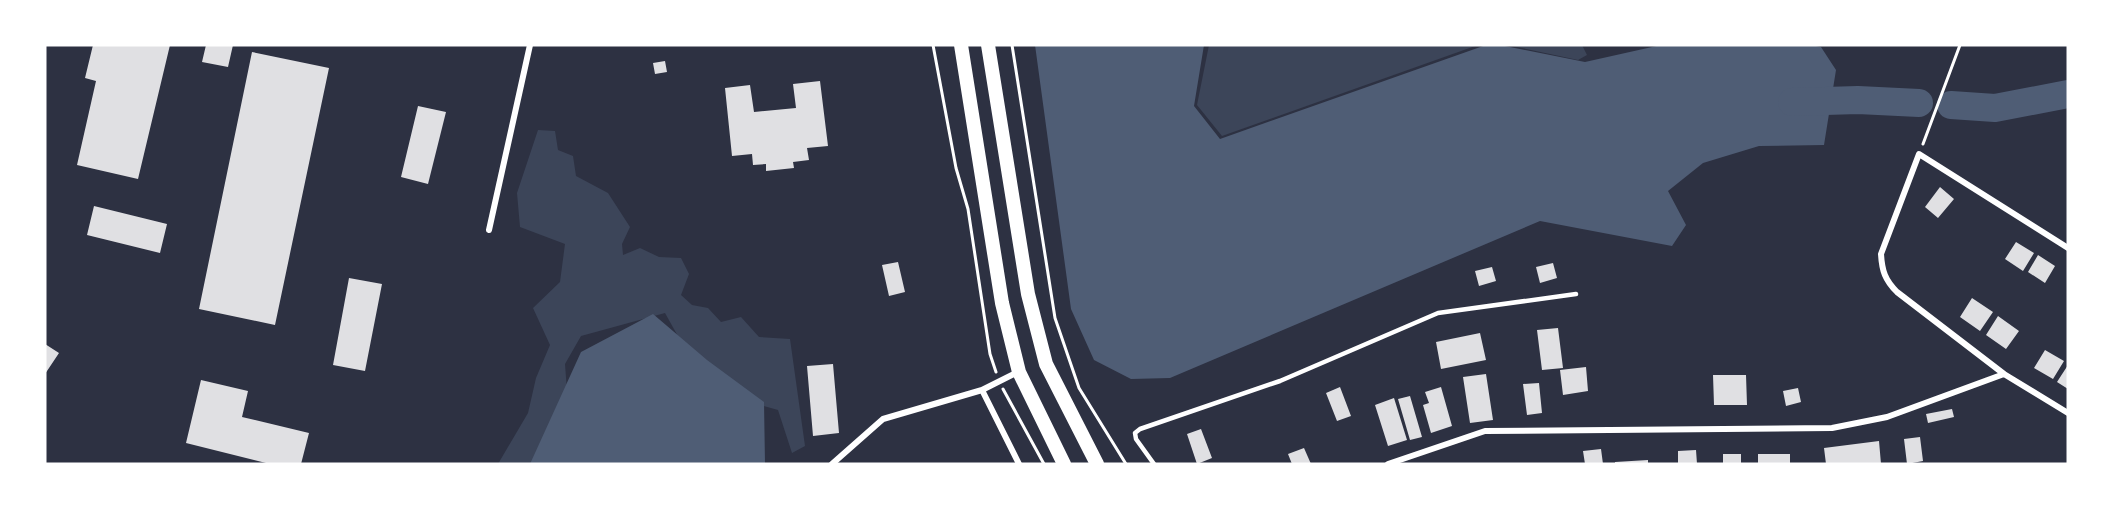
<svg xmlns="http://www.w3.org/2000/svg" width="2113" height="509" font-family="'Work Sans',sans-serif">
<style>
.green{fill:#3c4559}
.water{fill:#4f5d75}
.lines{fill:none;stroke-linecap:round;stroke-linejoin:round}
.river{stroke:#4f5d75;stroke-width:28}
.building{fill:#e0e0e3}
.path{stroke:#fff;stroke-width:3}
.service{stroke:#fff;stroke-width:4.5}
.minor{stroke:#fff;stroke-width:6}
.primary{stroke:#fff;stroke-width:14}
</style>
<rect width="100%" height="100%" fill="#2d3142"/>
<!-- green -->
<path class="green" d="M1209,45H1478L1222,136L1197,105Z
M1508,45H1582L1587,55L1578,60Z
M538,130L555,131L558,150L573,156L576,176L608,193L630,227L622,244L623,255L640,248L659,257L681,258L689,274L681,295L692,305L708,308L721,322L741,317L759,337L790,339L805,446L792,453L778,410L743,400L689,356L665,313L581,336L565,364L568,405L532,464H498L528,413L536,378L550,345L533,308L560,282L565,244L520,227L517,193Z"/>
<!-- water -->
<path class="water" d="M1035,45H1204L1194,106L1220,139L1486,45H1500L1585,62L1661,45H1811L1821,47L1836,70L1824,145L1759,146L1703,163L1668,191L1686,225L1672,246L1540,221L1170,378L1131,379L1094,360L1071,309Z
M653,314L707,360L764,402L765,464H530L581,352Z"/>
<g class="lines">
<!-- river -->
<path class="river" d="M1792,102L1858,100L1919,103
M1951,105L1995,108L2068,94"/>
</g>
<!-- building -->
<path class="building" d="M93,45H170L138,179L77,165L96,81L85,78Z
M206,45H233L228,67L202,62Z
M252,52L329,68L275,325L199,309Z
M665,61L667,72L655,74L653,63Z
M820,81L828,146L807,148L809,160L793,162L794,168L766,171V164L753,165L752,154L732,156L725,88L750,85L754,112L796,108L793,84Z
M418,106L446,112L428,184L401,177Z
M1940,187L1954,199L1938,218L1925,207Z
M94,206L167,224L160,253L87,235Z
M2016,242L2034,253L2023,271L2005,259Z
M2038,255L2055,266L2045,283L2028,272Z
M898,262L905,292L889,296L882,265Z
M1553,263L1557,278L1540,283L1536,267Z
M1492,267L1496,281L1479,286L1475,271Z
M349,278L382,284L365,371L333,365Z
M1972,298L1993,312L1980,331L1960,317Z
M1998,316L2019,331L2006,349L1986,335Z
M1558,328L1563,368L1542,370L1537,330Z
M1480,333L1486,360L1441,369L1436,342Z
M45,344L59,353L45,374Z
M2045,350L2064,361L2053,379L2034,368Z
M833,364L839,433L813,436L807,366Z
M2068,365V389L2057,382Z
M1586,367L1588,391L1563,395L1560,370Z
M1486,374L1493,420L1470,423L1463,377Z
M1713,375H1746L1747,405H1714Z
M201,380L248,391L242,417L309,433L301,464H270L186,443Z
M1539,383L1542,413L1527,415L1523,384Z
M1340,387L1351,416L1337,421L1326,393Z
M1441,387L1452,426L1431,433L1423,405L1429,403L1425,392Z
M1798,388L1801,402L1786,406L1783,391Z
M1410,396L1422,437L1410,440L1398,399Z
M1394,398L1407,440L1388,446L1375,405Z
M1952,409L1954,417L1928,423L1926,414Z
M1201,429L1212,458L1197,464L1187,434Z
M1920,437L1923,461L1907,464L1904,439Z
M1879,441L1881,464H1826L1824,448Z
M1304,448L1311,464H1292L1288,454Z
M1601,449L1603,464H1585L1583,451Z
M1696,450L1697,464H1678V451Z
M1723,454H1741V464H1723Z
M1758,454H1790V464H1758Z
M1648,460V464H1615V462Z"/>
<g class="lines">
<!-- path -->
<path class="path" d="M933,45L956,168L968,209L990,354L996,372
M1012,45L1055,318L1079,388L1126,464
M1923,144L1960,45
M1003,389L1044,464"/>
<!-- service -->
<path class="service" d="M1154,464L1136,439L1135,433L1140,429L1280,381L1438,313L1576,294"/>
<!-- minor -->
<path class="minor" d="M489,230L530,45
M2004,374L1897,292C1885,280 1882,271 1881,254L1919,154L2068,248
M982,390L1019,464
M832,464L883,419L982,390L1018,372
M1388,464L1485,431L1832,428L1887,417L2004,374L2068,413"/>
<!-- primary -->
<path class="primary" d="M961,45L1002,303L1019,372L1064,464
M988,45L1028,294L1046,364L1097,464"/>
</g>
<!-- border -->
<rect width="2113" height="509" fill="none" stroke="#ffffff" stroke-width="93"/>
</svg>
